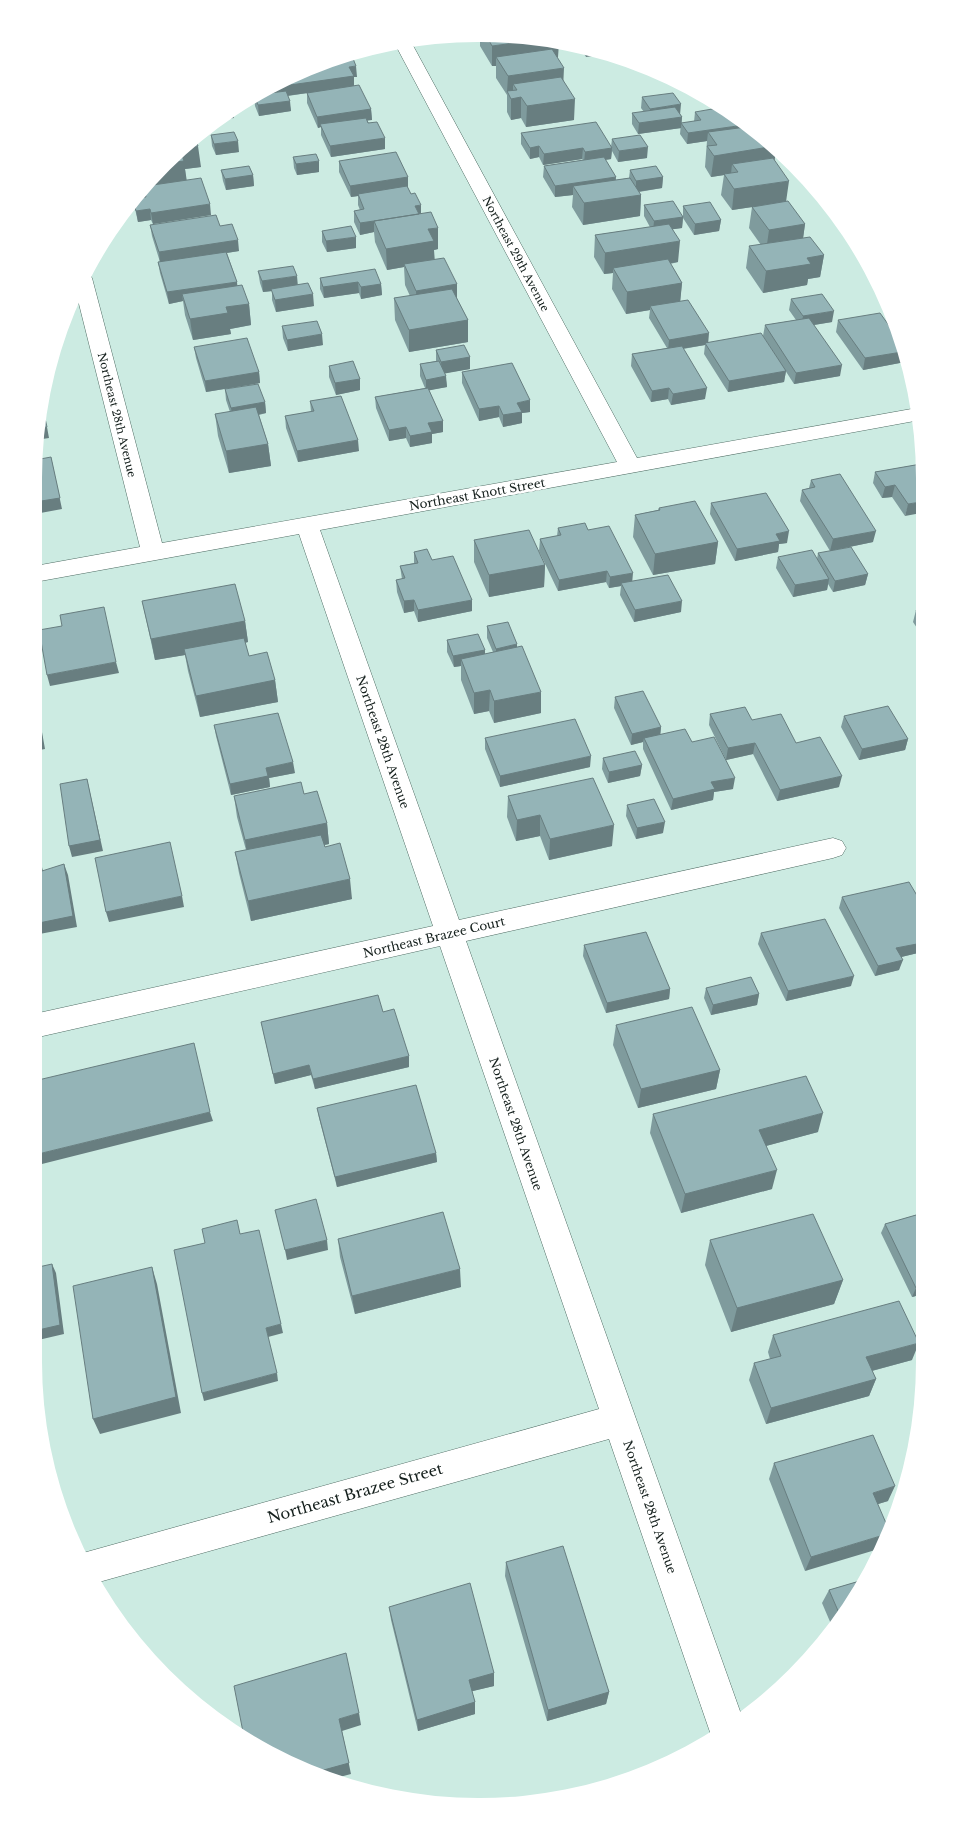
<svg xmlns="http://www.w3.org/2000/svg" width="958" height="1840" font-family="'Libre Baskerville',serif">
<style>
.lines{fill:none;stroke-linecap:round;stroke-linejoin:round}
.minor-casing{stroke:#516d65;stroke-width:1}
.minor{fill:#fff;fill-rule:evenodd}
.wall{fill:#7f9b9d}
.shaded-wall{fill:#687e80}
.building{fill:#94b4b7;stroke:#687e80}
.labels{text-anchor:middle;dominant-baseline:central;stroke-width:5;stroke-linejoin:round;paint-order:stroke}
.far-street-label{font-size:11px;fill:#141f1c;stroke:#fff}
.street-label{font-size:12px;fill:#141f1c;stroke:#fff}
.near-street-label{font-size:15px;fill:#141f1c;stroke:#fff}
</style>
<rect width="100%" height="100%" fill="#ccebe2"/>
<g class="lines">
<!-- minor casing -->
<g class="minor-casing">
<path id="minor" d="M410,40L637,458L917,408L920,420L320,530L459,920L833,838L842,841L846,848L842,855L833,858L466,941L741,1714L711,1735L609,1439L99,1582L83,1553L599,1409L440,946L34,1038V1014L433,926L299,534L35,582V566L140,547L76,292L85,273L89,274L92,278L162,543L617,462L395,44Z"/>
</g>
<!-- minor -->
<use href="#minor" class="minor"/>
</g>
<!-- wall -->
<path class="wall" d="M508,35L558,57H557L574,120L526,127L521,118L511,120L507,112V95L496,78V66H492L480,46V36Z
M579,46L595,49L586,57Z
M333,59L357,77H354V86L371,109L372,120H367L385,149L331,157L321,135V127L318,128L307,103V93L288,96L291,111L259,116L255,106L254,95L275,92L273,86Z
M642,97L680,114L682,117L681,128L638,134L632,124V113L644,112L641,108Z
M695,112L773,144L776,148L774,160L786,201L805,224L803,238L824,255L820,277L808,279L807,285L763,293L746,268L749,246L761,245L749,228L752,207L732,210L721,195L724,175L711,177L705,167L707,141L687,144L680,134L681,123L694,122Z
M521,133L611,147L612,139L647,158L618,162L612,151L611,159L605,160L616,180L629,178L630,170L663,177L662,188L639,192L641,195L640,216L583,225L572,207L573,195L555,197L543,177L544,166L583,160L582,159L543,165L539,157L530,159L521,144Z
M211,135L239,152L216,155L212,146Z
M186,144L201,167L185,169L186,180L211,215L153,224L151,220L138,222L133,200L145,197L143,189Z
M293,157L319,172L297,175L294,168Z
M339,161L408,177V188L438,249L434,250V259L457,284V299L468,320V342L409,352L395,320L394,298L410,296L405,285L404,267L387,270L375,242L374,232L360,235L354,222V211L360,210L358,205V196L351,197L339,172Z
M221,170L253,175L254,186L226,190L223,181Z
M644,205L683,216V206L721,220L719,231L694,235L683,218L682,228L673,229L678,262L670,264L682,283L680,301L708,342L786,371L784,382L728,392L704,354L705,345L683,349L705,399L671,405L668,399L651,402L631,366L632,354L667,348L649,318L650,310L626,314L612,289L613,273L604,274L594,257L595,235L650,227L644,216Z
M150,225L220,226L239,251L227,253L237,282V285L249,304L251,325L230,329L231,334L193,340L185,315L183,301L169,304L160,273L158,262H160L152,236Z
M322,231L356,248L327,252L322,242Z
M258,271L298,285L314,306L276,312L272,300V291L263,292L260,283Z
M320,278L381,284L382,295L361,299L359,293L324,298L320,289Z
M791,299L832,322L814,325L840,376L794,384L763,336L765,325L796,320L789,310Z
M838,320L898,338L905,362L863,370L836,332Z
M282,326L323,345L288,351L283,338Z
M194,347L259,372L260,383L206,392L196,358Z
M436,350L470,357V369L445,373L447,387L429,390L443,421V432L432,434V443L410,447L406,438L389,441L376,408L375,397L425,388L420,376V364L436,361Z
M329,366L360,379V390L336,395L329,377Z
M462,372L530,412L522,413V423L503,427L499,417L479,421L462,383Z
M225,389L265,402L266,413L259,415L268,444L271,466L229,473L218,436L215,414L230,412L226,400Z
M310,401L359,451L298,462L286,428L285,416L311,412Z
M921,464L905,516L892,497L882,498L873,483L875,472Z
M811,480L873,542L830,551L800,501L802,490L809,488Z
M711,503L787,543L779,544L778,552L735,561L710,514Z
M659,508L718,542L715,564L653,575L633,537L635,515L658,510Z
M558,528L588,530L632,581L681,612L634,622L620,595L621,586L609,588L606,582L558,591L539,551L540,539L557,536Z
M474,540L545,565L544,587L489,597L474,562Z
M414,552L432,560L472,611L418,622L414,611L404,613L397,592L396,580L402,579L400,566L414,563Z
M818,553L868,574L865,585L833,592L828,584L827,590L793,597L776,568L778,557L817,559Z
M142,601L245,621L248,642L245,643L249,656L275,680L278,702L200,717L188,671L185,655L155,660Z
M921,609V634L913,622L916,610Z
M487,626L517,647L541,713L494,723L489,711L474,714L461,680V666L454,667L447,652V640L485,650V654L493,652L487,638Z
M615,697L661,727L660,734L692,742L733,789L714,792L713,800L671,810L643,749V742L631,745L614,708Z
M710,714L752,720L796,743L839,787L777,801L753,754L726,760L709,725Z
M844,716L908,739L905,750L859,760L841,727Z
M214,725L295,773L269,778L270,787L231,795L216,736Z
M485,738L590,767L500,787L485,749Z
M603,758L642,765L640,776L608,783L602,769Z
M921,770V780L919,777Z
M304,794L327,823L329,844L324,845L352,899L251,921L239,873L235,852L246,850L237,817L234,796Z
M508,796L612,846L549,860L540,836L516,841L507,817Z
M627,805L663,833L636,839L626,816Z
M842,897L922,904V952L901,957L899,970L875,976L839,908Z
M761,933L851,986L786,1001L758,944Z
M584,945L670,989L669,999L606,1013L583,956Z
M706,988L759,994L757,1005L711,1015L704,998Z
M383,1012L409,1067L315,1089L311,1075L275,1084L261,1022Z
M616,1025L720,1070L716,1089L638,1108L613,1045Z
M317,1108L436,1153L437,1162L337,1187L319,1118Z
M653,1114L818,1132L766,1146L772,1189L681,1213L650,1133Z
M923,1213V1294L912,1297L881,1233L885,1224Z
M338,1239L461,1287L355,1314L340,1257Z
M710,1240L843,1280L834,1304L731,1332L705,1265Z
M773,1335L912,1360L872,1371L876,1379L869,1396L766,1424L749,1380L754,1363L770,1359L768,1352Z
M774,1463L888,1501L878,1504L805,1571L769,1479Z
M506,1562L609,1692L606,1704L547,1721L505,1576Z
M863,1580L831,1624L822,1603L829,1590Z
M389,1607L494,1673V1686L472,1691L475,1702V1714L418,1731L391,1620Z"/>
<!-- shaded-wall -->
<path class="shaded-wall" d="M537,40L559,43L558,57L501,65L496,57V66H492V46Z
M586,48L595,49L608,54L586,57Z
M356,66L357,77H354V87L277,97L276,87L349,67Z
M564,68L563,89L517,90L513,84V96L507,92L508,76Z
M521,97V118L511,120V99Z
M575,99L574,120L526,127L527,106Z
M290,101L291,111L259,116L258,105Z
M681,104L680,115L649,120L650,109Z
M371,109L372,120L322,127L320,124L321,127L318,128L317,117Z
M233,110L234,118L219,120Z
M682,117L681,128L638,134L639,123Z
M744,125L757,134L708,132L707,141L687,144L688,133Z
M385,138V149L331,157L330,146Z
M238,141L239,152L216,155L214,144Z
M198,146L201,167L185,169L187,182L144,188L182,148Z
M539,146V157L530,159V148Z
M775,146L776,148L774,167L738,172L732,164L731,174L711,177L714,156Z
M648,147L647,158L618,162L619,151Z
M583,148L582,159L543,165L544,154Z
M612,148L611,159L584,163L585,152Z
M319,161V172L297,175L296,164Z
M253,175L254,186L226,190L225,179Z
M408,177V188L358,196V194V196L351,197L350,186Z
M616,177L615,188L573,186V195L555,197V186Z
M663,177L662,188L636,192V181Z
M789,181L786,202L732,210L734,189Z
M641,195L640,216L583,225L584,203Z
M210,204L211,215L153,224L151,213Z
M421,205V216H420L415,206Z
M150,209L151,220L138,222L136,211Z
M683,217L682,228L653,232L654,221Z
M721,220L719,231L694,235L695,224Z
M374,221V232L360,235V223Z
M805,224L802,246L766,251L769,230Z
M438,228V249L434,250L435,263L404,264V267L387,270L386,249L428,229Z
M356,237V248L327,252L326,241Z
M238,240L239,251L160,263L159,252Z
M680,241L678,262L616,272L613,268V273L604,274L605,253Z
M824,255L820,277L808,279L807,285L763,293L766,271L807,258Z
M297,276L298,287L271,289L272,291L263,292L262,281Z
M237,282L238,293L182,294L183,301L169,304L167,292Z
M358,282L359,293L324,298L323,287Z
M682,283L680,304L650,306V310L626,314L627,292Z
M381,284L382,295L361,299V287Z
M457,284V306L417,312L416,291Z
M313,294L314,306L276,312L275,300Z
M249,304L251,325L230,329L231,334L193,340L190,319L226,307Z
M834,311L832,322L801,327L803,316Z
M468,320V342L409,352V330Z
M709,333L708,345L705,343V345L668,351L669,340Z
M322,334L323,345L288,351L287,340Z
M902,352L905,362L863,370L865,358Z
M470,357V369L442,374L441,362Z
M842,365L840,376L794,384L796,373Z
M786,371L784,382L728,392L729,381Z
M259,372L260,383L206,392L205,381Z
M446,376L447,387L426,391V380Z
M360,379V390L336,395L335,383Z
M669,388L668,399L651,402L652,391Z
M707,388L705,399L671,405L673,394Z
M43,399L46,412L41,413L43,401Z
M530,400V412L522,413V423L503,427V415L517,403Z
M265,402L266,413L233,419L231,408Z
M499,406V417L479,421V409Z
M443,421V432L432,434V443L410,447V436L428,423Z
M47,427L49,438L36,440L38,428Z
M406,427V438L389,441V430Z
M358,440L359,451L298,462L297,451Z
M268,444L271,466L229,473L226,451Z
M51,457L62,509L35,514V502Z
M895,485L892,497L882,498L885,487Z
M921,502V513L905,516L908,504Z
M789,531L787,543L779,544L778,552L735,561L737,549L776,534Z
M876,531L873,542L830,551L833,539Z
M718,542L715,564L653,575L655,554Z
M545,565L544,587L489,597V575Z
M607,571L606,582L558,591L559,580Z
M633,573L632,584L621,583V586L609,588L610,577Z
M868,574L865,585L833,592L835,581Z
M829,579L827,590L793,597L795,585Z
M414,600V611L404,613V601Z
M472,600V611L418,622V610Z
M682,601L681,612L634,622L635,610Z
M245,621L248,642L186,655L184,649L185,655L155,660L151,639Z
M517,644V656L496,660V649Z
M485,650V661L461,659V666L454,667L453,656Z
M116,662L119,673L50,686L47,675Z
M275,680L278,702L200,717L196,696Z
M490,690L489,711L474,714V693Z
M541,692V713L494,723V701Z
M36,704L39,715L45,749L34,751Z
M661,727L660,739L644,738L643,742L631,745L632,734Z
M908,739L905,750L859,760L862,749Z
M755,743L753,754L726,760L728,748Z
M591,756L590,767L500,787V776Z
M293,762L295,773L269,778L270,787L231,795L230,784L266,768Z
M642,765L640,776L608,783L609,772Z
M842,776L839,787L777,801L780,790Z
M735,778L733,789L714,792L713,800L671,810L673,799L711,782Z
M87,779L103,851L72,857L69,846Z
M540,815V836L516,841L517,820Z
M665,822L663,833L636,839L637,828Z
M327,823L329,844L248,861L245,840Z
M614,825L612,846L549,860L550,839Z
M38,851L41,862L45,882L42,871Z
M64,864L68,875L77,927L34,935V924Z
M350,879L352,899L251,921L248,901Z
M182,896L184,907L109,922L106,912Z
M922,943V952L893,959L896,948Z
M903,960L899,970L875,976L878,966Z
M854,976L851,986L786,1001L788,991Z
M670,989L669,999L606,1013L607,1003Z
M759,994L757,1005L711,1015L713,1005Z
M409,1056V1067L315,1089L313,1079Z
M309,1065L311,1075L275,1084L273,1074Z
M720,1070L716,1089L638,1108L641,1089Z
M210,1112L213,1121L34,1166V1155Z
M823,1113L818,1132L754,1149L759,1130Z
M436,1153L437,1162L337,1187L335,1177Z
M777,1170L772,1189L681,1213L685,1194Z
M327,1240L328,1250L287,1260L285,1250Z
M52,1264L56,1273L64,1334L34,1341V1331Z
M152,1267L157,1284L181,1413L100,1434L93,1419Z
M460,1269L461,1287L355,1314L352,1296Z
M843,1280L834,1304L731,1332L737,1308Z
M923,1286V1294L912,1297L916,1288Z
M281,1324L283,1333L268,1337L266,1328Z
M919,1343L912,1360L860,1374L866,1357Z
M277,1373L278,1381L204,1401L202,1393Z
M876,1379L869,1396L766,1424L771,1408Z
M895,1486L888,1501L865,1508L873,1493Z
M887,1534L882,1548L805,1571L811,1557Z
M494,1673V1686L469,1692V1680Z
M609,1692L606,1704L547,1721L548,1710Z
M475,1702V1714L418,1731L417,1720Z
M359,1713L361,1725L342,1731L351,1774L336,1778L320,1771L339,1719Z"/>
<!-- building -->
<path class="building" d="M486,35H508L537,40L492,46Z
M552,49L564,68L508,76L496,57Z
M352,56L356,66L349,67L354,76L276,87V85L333,59Z
M561,77L575,99L527,106L521,97L511,99L507,91L517,90L513,84Z
M359,85L371,109L317,117L307,93Z
M286,91L290,101L258,105L254,95Z
M673,93L681,104L650,109L642,97Z
M675,107L682,117L639,123L632,113Z
M718,108L744,125L688,133L681,123L701,120L695,112Z
M366,118L368,123L377,122L385,138L330,146L320,124Z
M596,122L612,148L585,152L583,148L544,154L539,146L530,148L521,133Z
M746,127L773,144L775,146L714,156L707,146L717,145L708,132Z
M234,132L238,141L214,144L211,135Z
M640,135L648,147L619,151L612,139Z
M195,137L198,146L182,148L186,144Z
M180,150L184,161L168,163Z
M396,152L408,177L350,186L339,161Z
M316,154L319,161L296,164L293,157Z
M604,157L616,177L555,186L544,166Z
M773,158L789,181L734,189L724,174L738,172L732,164Z
M249,166L253,175L225,179L221,170Z
M656,166L663,177L636,181L630,170Z
M201,178L210,204L151,213L150,209L136,211L133,200L135,198L146,197L144,189L146,186Z
M630,178L641,195L584,203L573,186Z
M407,186L411,194L415,193L421,205L415,206L419,214L374,221L360,223L354,211L364,209L358,194Z
M673,201L683,217L654,221L644,205Z
M788,201L805,224L769,230L752,207Z
M710,202L721,220L695,224L683,206Z
M431,212L438,228L428,229L434,241L386,249L374,221Z
M216,215L220,226L232,224L238,240L159,252L150,225Z
M669,224L680,241L605,253L595,235Z
M351,226L356,237L326,241L322,231Z
M810,237L824,255L807,258L811,264L766,271L749,246Z
M226,252L237,282L167,292L158,262Z
M444,258L457,284L416,291L404,264Z
M668,259L682,283L627,292L613,268Z
M293,266L297,276L262,281L258,271Z
M375,269L381,284L361,287L358,282L323,287L320,278Z
M308,283L313,294L275,300L271,289Z
M242,285L249,304L226,307L228,313L190,319L182,294Z
M452,289L468,320L409,330L394,298Z
M822,294L834,311L803,316L791,299Z
M688,300L709,333L669,340L650,306Z
M880,313L898,338L902,352L865,358L838,320Z
M809,318L842,365L796,373L765,325Z
M317,321L322,334L287,340L282,326Z
M761,333L786,371L729,381L705,343Z
M247,338L259,372L205,381L194,347Z
M464,345L470,357L441,362L436,350Z
M682,346L707,388L673,394L669,388L652,391L632,354Z
M353,361L360,379L335,383L329,366Z
M439,361L446,376L426,380L420,364Z
M512,363L530,400L517,403L522,412L503,415L499,406L479,409L462,372Z
M258,384L265,402L231,408L225,389Z
M428,388L443,421L428,423L432,432L410,436L406,427L389,430L375,397Z
M341,396L358,440L297,451L285,416L314,411L310,401Z
M256,407L268,444L226,451L215,414Z
M44,414L47,427L38,428L40,415Z
M51,457L60,498L35,502V460Z
M921,464V502L908,504L895,485L885,487L875,472Z
M840,474L876,531L833,539L802,490L815,487L811,480Z
M766,493L789,531L776,534L780,541L737,549L711,503Z
M695,501L718,542L655,554L635,515L660,510L659,508Z
M585,523L588,530L609,526L633,573L610,577L607,571L559,580L540,539L561,535L558,528Z
M529,530L545,565L489,575L474,540Z
M851,547L868,574L835,581L818,553Z
M427,549L432,560L453,556L472,600L418,610L414,600L404,601L396,580L405,578L400,566L418,563L414,552Z
M812,550L829,579L795,585L778,557Z
M668,575L682,601L635,610L621,583Z
M235,584L245,621L151,639L142,601Z
M104,607L116,662L47,675L39,630L62,626L60,615Z
M921,609V618L916,610Z
M508,622L517,644L496,649L487,626Z
M478,634L485,650L453,656L447,640Z
M244,638L249,656L267,652L275,680L196,696L184,649Z
M522,646L541,692L494,701L490,690L474,693L461,659Z
M643,691L661,727L632,734L615,697Z
M34,704H36L42,738L34,739Z
M888,706L908,739L862,749L844,716Z
M745,707L752,720L781,714L796,743L820,737L842,776L780,790L755,743L728,748L710,714Z
M278,713L293,762L266,768L268,776L230,784L214,725Z
M575,719L591,756L500,776L485,738Z
M685,729L692,742L714,737L735,778L711,782L715,789L673,799L644,738Z
M635,751L642,765L609,772L603,758Z
M593,778L614,825L550,839L540,815L517,820L508,796Z
M87,779L100,840L69,846L60,784Z
M301,782L304,794L317,791L327,823L245,840L234,796Z
M654,799L665,822L637,828L627,805Z
M321,835L325,847L340,843L350,879L248,901L235,852Z
M170,842L182,896L106,912L95,858Z
M38,851L42,871L64,864L73,916L34,924V852Z
M909,882L922,904V943L896,948L903,960L878,966L842,897Z
M825,919L854,976L788,991L761,933Z
M646,932L670,989L607,1003L584,945Z
M751,977L759,994L713,1005L706,988Z
M378,995L383,1012L394,1009L409,1056L313,1079L309,1065L273,1074L261,1022Z
M692,1007L720,1070L641,1089L616,1025Z
M194,1043L210,1112L34,1155V1081Z
M806,1076L823,1113L759,1130L777,1170L685,1194L653,1114Z
M416,1085L436,1153L335,1177L317,1108Z
M316,1199L327,1240L285,1250L275,1210Z
M443,1212L460,1269L352,1296L338,1239Z
M923,1213V1286L916,1288L885,1224Z
M813,1214L843,1280L737,1308L710,1240Z
M237,1220L240,1234L259,1230L281,1324L266,1328L277,1373L202,1393L174,1250L205,1243L202,1229Z
M52,1264L60,1325L34,1331V1268Z
M152,1267L176,1397L93,1419L73,1286Z
M899,1301L919,1343L866,1357L876,1379L771,1408L754,1363L781,1356L773,1335Z
M873,1435L895,1486L873,1493L889,1530L887,1534L811,1557L774,1463Z
M563,1546L609,1692L548,1710L506,1562Z
M863,1580L839,1613L829,1590Z
M470,1583L494,1673L469,1680L475,1702L417,1720L389,1607Z
M346,1653L359,1713L339,1719L349,1763L320,1771L244,1737L234,1686Z"/>
<g class="labels">
<!-- far-street labels -->
<g class="far-street-label">
<text transform="translate(516 254) rotate(62)">Northeast 29th Avenue</text>
<text transform="translate(117 415) rotate(76)">Northeast 28th Avenue</text>
</g>
<!-- street labels -->
<g class="street-label">
<text transform="translate(477 494) rotate(-10)">Northeast Knott Street</text>
<text transform="translate(383 742) rotate(71)">Northeast 28th Avenue</text>
<text transform="translate(434 937) rotate(-13)">Northeast Brazee Court</text>
<text transform="translate(516 1124) rotate(71)">Northeast 28th Avenue</text>
<text transform="translate(650 1507) rotate(71)">Northeast 28th Avenue</text>
</g>
<!-- near-street labels -->
<g class="near-street-label">
<text transform="translate(355 1493) rotate(-16)">Northeast Brazee Street</text>
</g>
</g>
<!-- crop -->
<path d="M0 0H958V1840H0ZM478 42H480A436 436 0 0 1 916 478V1362A436 436 0 0 1 480 1798H478A436 436 0 0 1 42 1362V478A436 436 0 0 1 478 42Z" fill="#fff" fill-rule="evenodd"/>
</svg>
